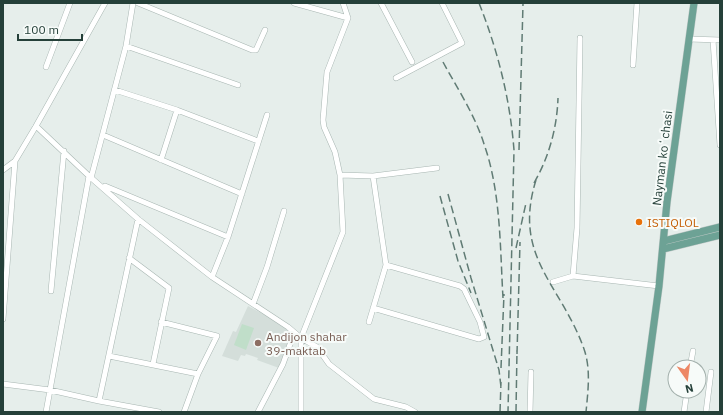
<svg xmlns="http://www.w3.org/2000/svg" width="723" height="415" font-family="'IBM Plex Sans',sans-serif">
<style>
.built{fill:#d4deda}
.green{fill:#c0dec9}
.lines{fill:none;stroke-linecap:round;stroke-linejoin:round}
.minor-casing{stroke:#a8b6b2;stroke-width:6}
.major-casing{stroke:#c2cac8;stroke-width:8}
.minor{stroke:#fff;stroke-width:5}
.major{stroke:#6da295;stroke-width:7}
.rail{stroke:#607b74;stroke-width:1.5;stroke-dasharray:8 4;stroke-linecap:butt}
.food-dot{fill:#e8710a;stroke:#f7fbf9;stroke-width:1.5}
.education-dot{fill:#8d6e63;stroke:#f7fbf9;stroke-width:1.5}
.labels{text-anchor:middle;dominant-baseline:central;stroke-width:4;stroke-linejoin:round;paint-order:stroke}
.street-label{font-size:12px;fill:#254039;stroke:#f7fbf9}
.food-label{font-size:12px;fill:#c56008;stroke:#f7fbf9;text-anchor:start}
.education-label{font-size:12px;fill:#785e54;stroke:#f7fbf9;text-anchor:start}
</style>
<rect width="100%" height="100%" fill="#e6eeeb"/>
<!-- built -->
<path class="built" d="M248,306L286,326L292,332L279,368L257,360L258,358L246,354L245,356L241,355L238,361L222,356L233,331L236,332Z"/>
<!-- green -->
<path class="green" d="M242,324L254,328L246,350L234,345Z"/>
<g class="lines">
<!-- minor casing -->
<g class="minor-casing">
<path id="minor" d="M138,3L252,50H256L265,30
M294,3L348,18
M381,3L412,62
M580,38L577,228L573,276L659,286
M689,39L720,40
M713,40L720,145
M126,46L238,85
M633,65L637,3
M46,67L70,3
M396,78L462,43L442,3
M115,90L177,110L258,141
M36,126L89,176L138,219L212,277L288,327L301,338L317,347L329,364L374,399L406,407L415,412
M103,135L242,194
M161,160L177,110
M3,170L15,161L36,126L105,3
M340,175L373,176L437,168
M91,178L126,46L133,3
M105,186L228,237
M129,258L169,288L153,364
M212,277L228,237L267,115
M553,282L573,276
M51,291L64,151
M253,304L267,267L284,211
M373,308L479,339L484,337L480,322L464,289L460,286L386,265
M3,319L15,161
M161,322L217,336L198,374L184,412
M369,322L386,265L373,176
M109,356L198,374
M690,367L693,351
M3,384L50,390L99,401L138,219
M99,401L159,412
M46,412L89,176
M258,412L283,364L294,333
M301,412V338L343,232L340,175L335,152L324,127L323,120L327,72L348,18L343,3
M530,412L531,372
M684,412L687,391
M706,412L711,372"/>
</g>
<!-- major casing -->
<g class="major-casing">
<path id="major" d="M664,241L720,227
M663,249L720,235
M642,412L659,286L667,202L694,3"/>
</g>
<!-- minor -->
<use href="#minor" class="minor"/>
<!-- major -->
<use href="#major" class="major"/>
<!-- rail -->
<path class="rail" d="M479,3C498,51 510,99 514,150L508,412
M443,62C457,88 475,115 484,144C501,192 500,248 503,298
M519,150L523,4
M536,180C512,257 561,284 584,349C591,369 588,391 586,412
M534,183C549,157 557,128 558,98
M448,194L471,278L499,370L501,387
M440,196L458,261L471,293
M516,248L526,203
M517,354L520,242
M501,368L504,294
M500,412L501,382
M516,412L517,350"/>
</g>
<!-- markers -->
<circle class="food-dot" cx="639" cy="222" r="4"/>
<circle class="education-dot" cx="258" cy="343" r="4"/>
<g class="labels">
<!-- street labels -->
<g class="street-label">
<text transform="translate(662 158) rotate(-83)">Nayman koʻchasi</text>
</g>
<!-- food labels -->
<g class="food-label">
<text x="647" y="222">ISTIQLOL</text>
</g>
<!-- education labels -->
<g class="education-label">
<text x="266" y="336">Andijon shahar<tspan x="266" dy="14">39-maktab</tspan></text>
</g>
</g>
<!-- border -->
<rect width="723" height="415" fill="none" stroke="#254039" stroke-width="8"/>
<!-- north arrow -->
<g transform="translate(687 379) rotate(166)"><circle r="19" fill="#f7fbf9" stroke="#a3b0ac"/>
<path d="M0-3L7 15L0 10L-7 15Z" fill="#ed8866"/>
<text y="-6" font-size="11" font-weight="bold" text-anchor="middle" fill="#254039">N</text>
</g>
<!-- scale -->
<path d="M18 34v6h64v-6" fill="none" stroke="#254039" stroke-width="2"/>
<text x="24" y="34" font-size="12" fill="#254039" stroke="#f7fbf9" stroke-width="3" paint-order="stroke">100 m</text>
</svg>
